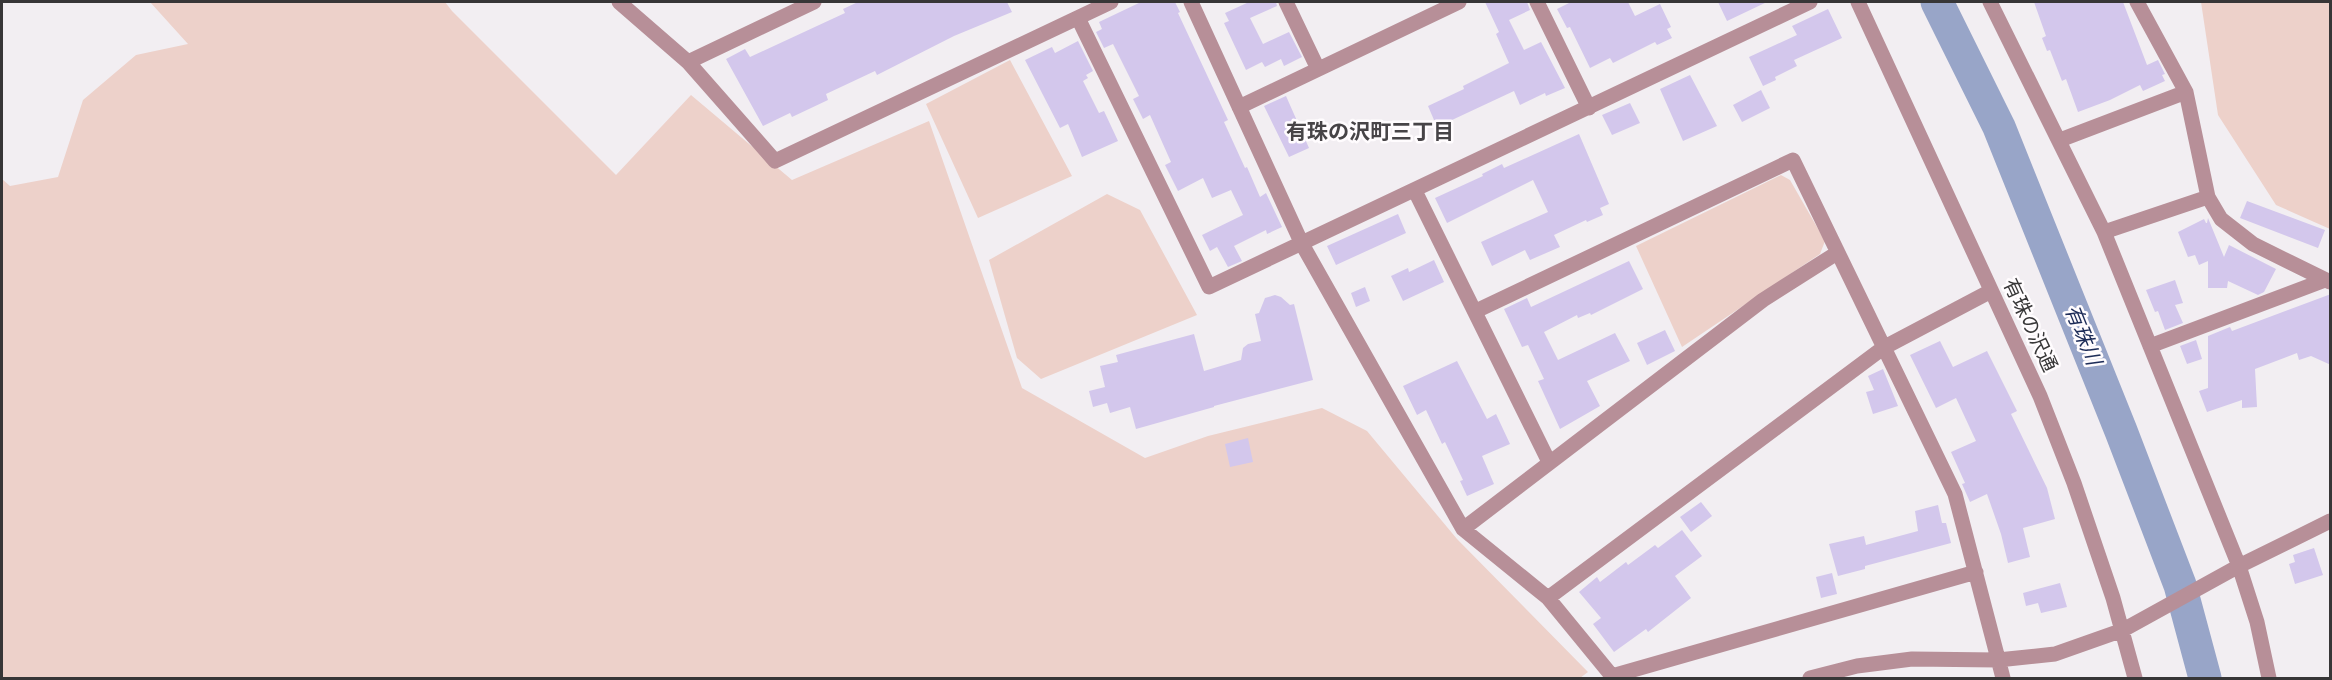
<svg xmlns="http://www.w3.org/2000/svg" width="2332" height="680" font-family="'Nunito Sans','Noto Sans JP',sans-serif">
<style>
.green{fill:#edd1ca}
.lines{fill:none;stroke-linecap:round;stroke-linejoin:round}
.river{stroke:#98a5c8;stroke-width:33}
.building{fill:#d3c7ec}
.minor{stroke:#b78f98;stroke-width:15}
.labels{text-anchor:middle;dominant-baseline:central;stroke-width:5;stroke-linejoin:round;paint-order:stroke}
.street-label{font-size:20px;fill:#373637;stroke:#fffcfe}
.neighbourhood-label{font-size:21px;font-weight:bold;fill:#474447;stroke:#fffcfe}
.water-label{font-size:21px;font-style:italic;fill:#1d2c58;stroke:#fffcfe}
</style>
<rect width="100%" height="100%" fill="#f2eef2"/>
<!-- green -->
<path class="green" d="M150,2H445L452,11L616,175L691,95L792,180L929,121L1022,388L1145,458L1208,436L1322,408L1367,431L1457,539L1588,672L1580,678H2V179L10,186L58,177L83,100L136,55L188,44Z
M2201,2H2330V229L2276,205L2218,115Z
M1010,60L1072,176L978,218L926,104Z
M1781,175L1790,180L1825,241L1820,254L1682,347L1636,246Z
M1107,194L1140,210L1197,315L1041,379L1017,358L989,260Z"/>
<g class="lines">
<!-- river -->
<path class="river" d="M1937,2L1999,127L2121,431L2180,585L2205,678"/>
</g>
<!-- building -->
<path class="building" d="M858,2H1007L1012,12L954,36L877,75L875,71L826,94L828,100L792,117L790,113L763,126L726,59L745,49L750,57L845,13L843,9Z
M1141,2H1175L1180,12L1178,13L1228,120L1224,122L1245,168L1247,167L1260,197L1266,193L1282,227L1267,234L1266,230L1234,246L1242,261L1228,267L1217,247L1210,251L1202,235L1243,215L1231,190L1212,198L1203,178L1178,191L1165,165L1171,162L1150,115L1143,119L1133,99L1139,96L1113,44L1104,48L1096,32L1102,29L1099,22Z
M1249,2H1276L1277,6L1250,18L1263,44L1289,32L1302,57L1284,66L1281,59L1265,67L1262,62L1246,70L1224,23L1229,21L1225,13Z
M1485,2H1527L1530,10L1509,20L1524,50L1541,42L1565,88L1546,96L1545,93L1520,105L1514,91L1437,127L1428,106L1464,89L1463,86L1509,63L1496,34L1499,32Z
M1571,2H1628L1635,16L1660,4L1671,27L1667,29L1672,38L1657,45L1655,42L1613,63L1610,58L1590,68L1570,27L1567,28L1557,9Z
M1718,2H1767L1727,21Z
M2034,2H2123L2147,65L2158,60L2165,74L2162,75L2165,81L2143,91L2140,85L2110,100L2078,112L2066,79L2062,81L2050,50L2047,51L2042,38L2046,36Z
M1828,9L1842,38L1794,60L1797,66L1775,77L1776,80L1763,86L1749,57L1797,35L1792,26Z
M1078,41L1093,71L1086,75L1088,78L1083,81L1099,113L1104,111L1118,141L1082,157L1068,124L1060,128L1025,60L1052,47L1055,53Z
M1690,75L1717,126L1683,141L1660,89Z
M1761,90L1770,108L1742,122L1733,105Z
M1286,96L1309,148L1289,157L1264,106Z
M1630,103L1640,123L1612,135L1602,115Z
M1579,134L1609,204L1600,208L1603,215L1587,222L1586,220L1554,235L1560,247L1530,260L1525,250L1492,266L1481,242L1548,212L1533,180L1447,223L1435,198L1483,176L1482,174L1502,164L1504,168Z
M2247,201L2325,230L2318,248L2240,218Z
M1398,214L1406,233L1336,265L1327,246Z
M2208,218L2224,257L2229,245L2276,269L2264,292L2258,295L2228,281L2227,288H2208V261L2199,265L2195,255L2188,257L2178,232L2204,219L2206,223H2207Z
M1434,260L1444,282L1403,301L1391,276L1408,268L1409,272Z
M1629,261L1643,289L1591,315L1590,313L1578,318L1577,315L1544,332L1558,360L1615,333L1630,361L1587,381L1600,406L1560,429L1538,381L1544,379L1528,345L1522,347L1504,309L1527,298L1531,307Z
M2175,280L2183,303L2175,305L2183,323L2165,330L2158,311L2155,312L2146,290Z
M1365,287L1370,301L1356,307L1351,293Z
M2331,294V365L2311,356L2299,360L2297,353L2255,369L2257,407L2242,408V400L2207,412L2199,391L2208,388V336L2230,327L2232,331Z
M1275,295L1281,297L1290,305L1294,304L1313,380L1214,406V407L1136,429L1130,407L1110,413L1107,403L1093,407L1089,391L1105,387L1100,366L1118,362L1116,355L1194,334L1204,371L1241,360L1243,348L1248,344L1261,341L1255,314L1259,313L1265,298Z
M1665,330L1675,351L1647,365L1637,343Z
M2196,340L2202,359L2187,364L2180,346Z
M1940,341L1953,367L1987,351L2017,411L2011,414L2047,488L2055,519L2023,528L2030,557L2008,563L2001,534L1987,494L1970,502L1962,484L1965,483L1951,452L1976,441L1956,398L1936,408L1910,355Z
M1457,361L1487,419L1496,414L1510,444L1482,456L1494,484L1467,496L1460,481L1463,480L1445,442L1442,444L1426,410L1417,415L1403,386Z
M1883,369L1898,406L1873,414L1866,392L1874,390L1868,376Z
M1248,438L1253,462L1230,467L1225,444Z
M1701,502L1712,516L1691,532L1680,517Z
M1938,505L1942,523H1946L1951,543L1865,566V569L1838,576L1829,544L1864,536L1866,545L1918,531L1915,511Z
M1682,530L1702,556L1675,576L1691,598L1648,632L1646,629L1614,652L1593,624L1601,618L1579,592L1597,577L1600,582L1626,562L1628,565L1655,545L1658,548Z
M2314,548L2323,575L2295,584L2289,564L2295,562L2293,555Z
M1832,573L1837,594L1821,598L1816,577Z
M2060,583L2067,607L2041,613L2038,603L2026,606L2023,593Z"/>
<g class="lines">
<!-- minor -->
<path class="minor" d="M619,2L688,62L775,161L1111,2
M1191,2L1302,244L1463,529L1548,598L1612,676L1976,572
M1286,2L1318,69
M1537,2L1589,108
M1858,2L2040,396L2074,483L2113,598L2135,678
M1990,2L2104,232L2239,566L2257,622L2269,678
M2137,2L2186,92L2208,197L2221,219L2253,244L2330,282
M1078,18L1209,287L1810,2
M688,62L814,2
M1239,107L1459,2
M2060,140L2186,92
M1415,191L1549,462
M2104,232L2208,197
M1476,311L1793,160L1955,494L2003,678
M2150,346L2325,280
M1463,529L1763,300L1837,253
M1548,598L1883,348L1991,291
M1810,678L1857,666L1912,659L1998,660L2055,654L2123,630L2239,566L2330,521"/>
</g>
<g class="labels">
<!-- street labels -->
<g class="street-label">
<text transform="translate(2030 325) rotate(65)">有珠の沢通</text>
</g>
<!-- neighbourhood labels -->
<g class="neighbourhood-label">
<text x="1370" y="132">有珠の沢町三丁目</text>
</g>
<!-- water labels -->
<g class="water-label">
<text transform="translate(2083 335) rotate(68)">有珠川</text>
</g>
</g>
<!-- border -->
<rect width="2332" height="680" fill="none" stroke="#373637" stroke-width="6"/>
</svg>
